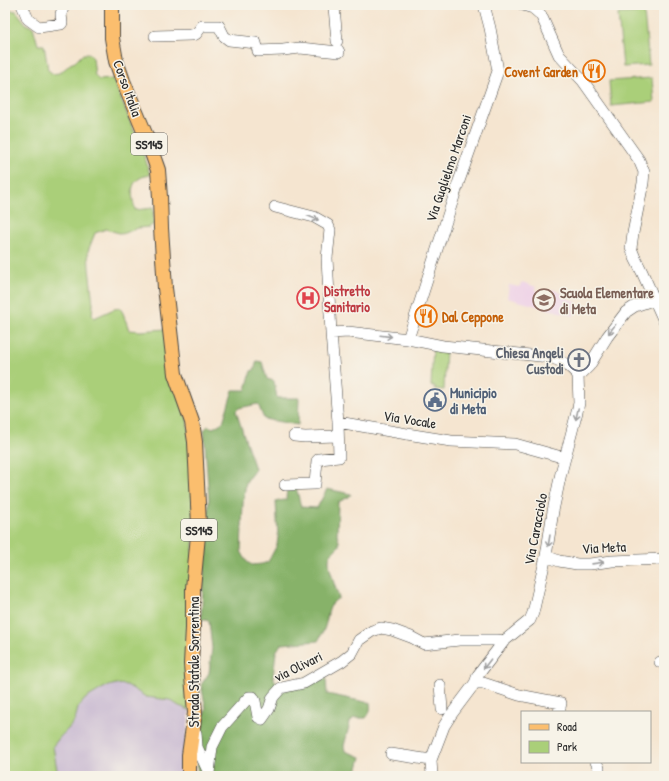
<svg xmlns="http://www.w3.org/2000/svg" width="669" height="781" font-family="'Patrick Hand',sans-serif">
<style>
.built{fill:#eed0e7}
.industrial{fill:#ccbed3}
.green{fill:#aacf79;stroke:#6a7d52}
.forest{fill:#87b269;stroke:#596e4a}
.lines{fill:none;stroke-linecap:round;stroke-linejoin:round}
.minor-casing{stroke:#494744;stroke-width:12}
.major-casing{stroke:#494744;stroke-width:16}
.minor{stroke:#fff;stroke-width:11}
.major{stroke:#fbbe6e;stroke-width:14}
.oneway{stroke:#a0a0a0}
.labels{text-anchor:middle;dominant-baseline:central;stroke-width:3;stroke-linejoin:round;paint-order:stroke}
.shield{fill:#f7f3e8;stroke:#686764;stroke-width:1}
.shield-label{font-size:13px;font-weight:bold;fill:#2b2b2b}
.food-label{font-size:14px;font-weight:bold;fill:#c56008;stroke:#f7f3e8;text-anchor:end}
.street-label{font-size:14px;fill:#2b2b2b;stroke:#f7f3e8}
.health-label{font-size:14px;font-weight:bold;fill:#be3a42;stroke:#f7f3e8;text-anchor:start}
.education-label{font-size:14px;font-weight:bold;fill:#785e54;stroke:#f7f3e8;text-anchor:start}
.worship-label{font-size:14px;font-weight:bold;fill:#5b616d;stroke:#f7f3e8;text-anchor:end}
.service-label{font-size:14px;font-weight:bold;fill:#4e5e75;stroke:#f7f3e8;text-anchor:start}
</style>
<rect width="100%" height="100%" fill="#f7f3e8"/>
<filter id="ink" filterUnits="userSpaceOnUse"><feTurbulence type="fractalNoise" baseFrequency=".025" numOctaves="2"/><feDisplacementMap in="SourceGraphic" scale="8" xChannelSelector="R" yChannelSelector="G"/><feConvolveMatrix kernelMatrix="1 2 1 2 8 2 1 2 1" color-interpolation-filters="sRGB"/></filter>
<filter id="wash" filterUnits="userSpaceOnUse"><feTurbulence type="fractalNoise" baseFrequency=".012" numOctaves="4" result="noise"/><feDisplacementMap in="SourceGraphic" scale="16" xChannelSelector="R" yChannelSelector="G"/><feGaussianBlur stdDeviation="0.9" result="paint"/><feColorMatrix in="noise" values="0 0 0 0 0 0 0 0 0 0 0 0 0 0 0 0 0 1.4 0 .05"/><feComposite in="paint" operator="in"/></filter>
<g filter="url(#wash)">
<rect width="100%" height="100%" fill="#f5e5d0"/>
<!-- built -->
<path class="built" d="M522,282L536,287V292L550,295L552,289L567,295V298L577,302L574,316L507,298L509,285L519,287Z"/>
<!-- industrial -->
<path class="industrial" d="M116,684L127,685L146,697L170,700L179,706L190,710L181,776H56L57,770L53,746L60,737L68,729L75,720L78,708L85,699L105,687Z"/>
<!-- green -->
<path class="green" d="M5,10L16,11L27,25L33,27L38,45H44L48,70L53,74L59,73L66,68L70,64L75,62L83,54H89L93,58L95,76L99,80L113,79L146,161L150,175C147,176 143,176 140,178C128,185 133,199 135,210L153,208L154,224L149,227L138,228L122,234L106,229L95,233L88,251L89,268L93,304L92,315L94,318L114,309L120,308L123,313L129,330L141,331L166,329L187,417L194,491L190,710L179,706L170,700L146,697L127,685L116,684L105,687L85,699L78,708L75,720L68,729L60,737L53,746L57,770L56,776H5Z
M644,12L649,65L623,67L618,14Z
M652,78L654,102L611,106L609,81Z
M433,346L446,348L444,390L435,389V386H431Z"/>
<!-- forest -->
<path class="forest" d="M257,361L262,362L267,379L274,381L277,398H299L298,425L264,419L258,404L239,408L236,411L255,469L246,482L243,503L241,551L247,562L252,565L262,564L268,562L277,545L278,537L276,501L286,500L287,487H296L301,507L317,508L327,489L351,494L349,497L338,502L337,535L339,541V546C335,550 330,554 329,559C328,567 336,589 339,598C326,605 329,617 324,629C323,633 320,637 318,641L281,644L276,652L273,677L276,682L277,687L315,681L326,677L327,694L370,703C371,710 370,713 366,718H354L350,722L344,746L345,751L361,757L356,776H197L199,739L206,708L201,685L209,673L212,648L209,621L201,619L209,500L204,430L208,426L213,428L223,422L233,390H246L251,371L254,370Z"/>
</g>
<g filter="url(#ink)">
<g class="lines">
<!-- minor casing -->
<g class="minor-casing">
<path id="minor" d="M22,5L28,19L39,27L61,24L62,23L61,14L64,5
M523,5L533,8L541,15L559,55L583,81L639,160L644,172L643,183L633,233L631,248L635,258L642,272L664,321
M334,7L337,41
M155,36L191,35L196,34L202,26H219L224,36L229,40L256,43L258,51L283,50L300,48L339,52L338,50
M275,207L314,217L328,225L330,230L327,258L331,333L348,332L408,339L443,346L550,357C563,362 569,365 578,375
M331,333L338,422L407,434L451,441L515,444L565,458
M408,339L459,181L498,71L490,28L484,5
M578,375L582,373L589,366L607,337L626,312L635,306L664,296
M294,436L305,437L338,436
M285,485L315,484L317,461L319,459L339,457L338,422
M546,556L559,561L577,564H590L612,561L664,559
M660,662L664,664
M475,683H483L519,695L561,703L559,712
M440,685L442,709
M196,733L197,747L209,773L212,747L222,727L249,697H253L255,701L258,717L262,719L269,709L273,697L281,688L304,683L342,661L352,653L359,640L372,631L381,628L392,630L411,637L424,644L459,640H497L504,641
M391,754L431,760
M596,762L599,768L596,776
M432,776L431,760L444,726L451,715L475,683L478,675L504,641L530,620L533,613L546,556L553,511L561,473L577,412L579,403L578,375"/>
</g>
<!-- major casing -->
<g class="major-casing">
<path id="major" d="M112,5V38L116,61L123,81L146,136L158,170L160,197L161,228L165,288L167,304L175,374L192,422L195,442L199,525L193,588V628L191,664L195,713L189,755V776"/>
</g>
<!-- minor -->
<use href="#minor" class="minor"/>
<!-- major -->
<use href="#major" class="major"/>
</g>
<!-- one-way arrows -->
<defs><path id="oneway-shaft" d="M-6 0H5M1.5-3L5.5 0L1.5 3" fill="none" stroke-width="1.6" stroke-linecap="round" stroke-linejoin="round"/></defs>
<g class="oneway">
<use href="#oneway-shaft" transform="translate(313 218) rotate(21)"/>
<use href="#oneway-shaft" transform="translate(612 329) rotate(127)"/>
<use href="#oneway-shaft" transform="translate(386 336) rotate(7)"/>
<use href="#oneway-shaft" transform="translate(577 414) rotate(102)"/>
<use href="#oneway-shaft" transform="translate(549 541) rotate(99)"/>
<use href="#oneway-shaft" transform="translate(598 563) rotate(-8)"/>
<use href="#oneway-shaft" transform="translate(487 664) rotate(127)"/>
</g>
</g>
<!-- icons -->
<defs>
<g id="restaurant-ring" transform="scale(1.15)"><circle r="9.5" fill="#f7f3e8" stroke="#e8710a" stroke-width="1.5"/><path d="M-5-6h1v4h1v-4h1v4h1v-4h1v5L-1.5 .5V6h-2V.5L-5-1ZM5-6V6H3V1.5H1.5Q1.5-4 5-6Z" fill="#e8710a"/></g>
<g id="hospital-ring" transform="scale(1.15)"><circle r="9.5" fill="#f7f3e8" stroke="#e0444e" stroke-width="1.5"/><path d="M-5-5h3v3.5h4V-5h3V5h-3V1.5h-4V5h-3Z" fill="#e0444e"/></g>
<g id="school-ring" transform="scale(1.15)"><circle r="9.5" fill="#f7f3e8" stroke="#8d6e63" stroke-width="1.5"/><path d="M0-5L7-2L0 1L-7-2ZM-4 1L0 2.5L4 1V4Q0 6-4 4Z" fill="#8d6e63"/></g>
<g id="church-ring" transform="scale(1.15)"><circle r="9.5" fill="#f7f3e8" stroke="#6b7280" stroke-width="1.5"/><path d="M-1.2-6h2.4v3.5h3.3v2.4h-3.3V6h-2.4V-.1h-3.3v-2.4h3.3Z" fill="#6b7280"/></g>
<g id="civic-ring" transform="scale(1.15)"><circle r="9.5" fill="#f7f3e8" stroke="#5c6f8a" stroke-width="1.5"/><path d="M-.6-6.5H3V-4.5H.6V-3L4-1V1h2V6H-6V1h2V-1L-.6-3ZM-1.2 2.5V6h2.4V2.5Z" fill="#5c6f8a"/></g>
</defs>
<g fill-rule="evenodd">
<use href="#restaurant-ring" x="594" y="71"/>
<use href="#hospital-ring" x="308" y="298"/>
<use href="#school-ring" x="544" y="300"/>
<use href="#restaurant-ring" x="426" y="316"/>
<use href="#church-ring" x="579" y="360"/>
<use href="#civic-ring" x="435" y="400"/>
</g>
<g class="labels">
<!-- shield labels -->
<g class="shield">
<rect x="131" y="133" width="36" height="22" rx="3"/>
<rect x="181" y="519" width="36" height="22" rx="3"/>
</g>
<g class="shield-label">
<text x="149" y="144">SS145</text>
<text x="199" y="530">SS145</text>
</g>
<!-- food labels -->
<g class="food-label">
<text x="578" y="71">Covent Garden</text>
<text x="442" y="316" text-anchor="start">Dal Ceppone</text>
</g>
<!-- street labels -->
<g class="street-label">
<text transform="translate(128 88) rotate(70)">Corso Italia</text>
<text transform="translate(448 168) rotate(-71)">Via Guglielmo Marconi</text>
<text transform="translate(410 419) rotate(9)">Via Vocale</text>
<text transform="translate(535 529) rotate(-79)">Via Caracciolo</text>
<text transform="translate(604 547) rotate(-3)">Via Meta</text>
<text transform="translate(193 662) rotate(-90)">Strada Statale Sorrentina</text>
<text transform="translate(298 666) rotate(-26)">via Olivari</text>
</g>
<!-- health labels -->
<g class="health-label">
<text x="324" y="290">Distretto<tspan x="324" dy="16">Sanitario</tspan></text>
</g>
<!-- education labels -->
<g class="education-label">
<text x="560" y="292">Scuola Elementare<tspan x="560" dy="16">di Meta</tspan></text>
</g>
<!-- worship labels -->
<g class="worship-label">
<text x="564" y="352">Chiesa Angeli<tspan x="564" dy="16">Custodi</tspan></text>
</g>
<!-- service labels -->
<g class="service-label">
<text x="450" y="392">Municipio<tspan x="450" dy="16">di Meta</tspan></text>
</g>
</g>
<!-- margin -->
<rect width="669" height="781" fill="none" stroke="#f7f3e8" stroke-width="20"/>
<!-- legend -->
<rect x="521" y="711" width="130" height="52" fill="#f7f3e8" stroke="#a5a39c"/>
<rect x="529" y="724" width="20" height="6" fill="#fbbe6e" stroke="#a5a39c"/>
<text x="557" y="731" font-size="12" fill="#2b2b2b">Road</text>
<rect x="529" y="741" width="20" height="12" fill="#aacf79" stroke="#a5a39c"/>
<text x="557" y="751" font-size="12" fill="#2b2b2b">Park</text>
</svg>
